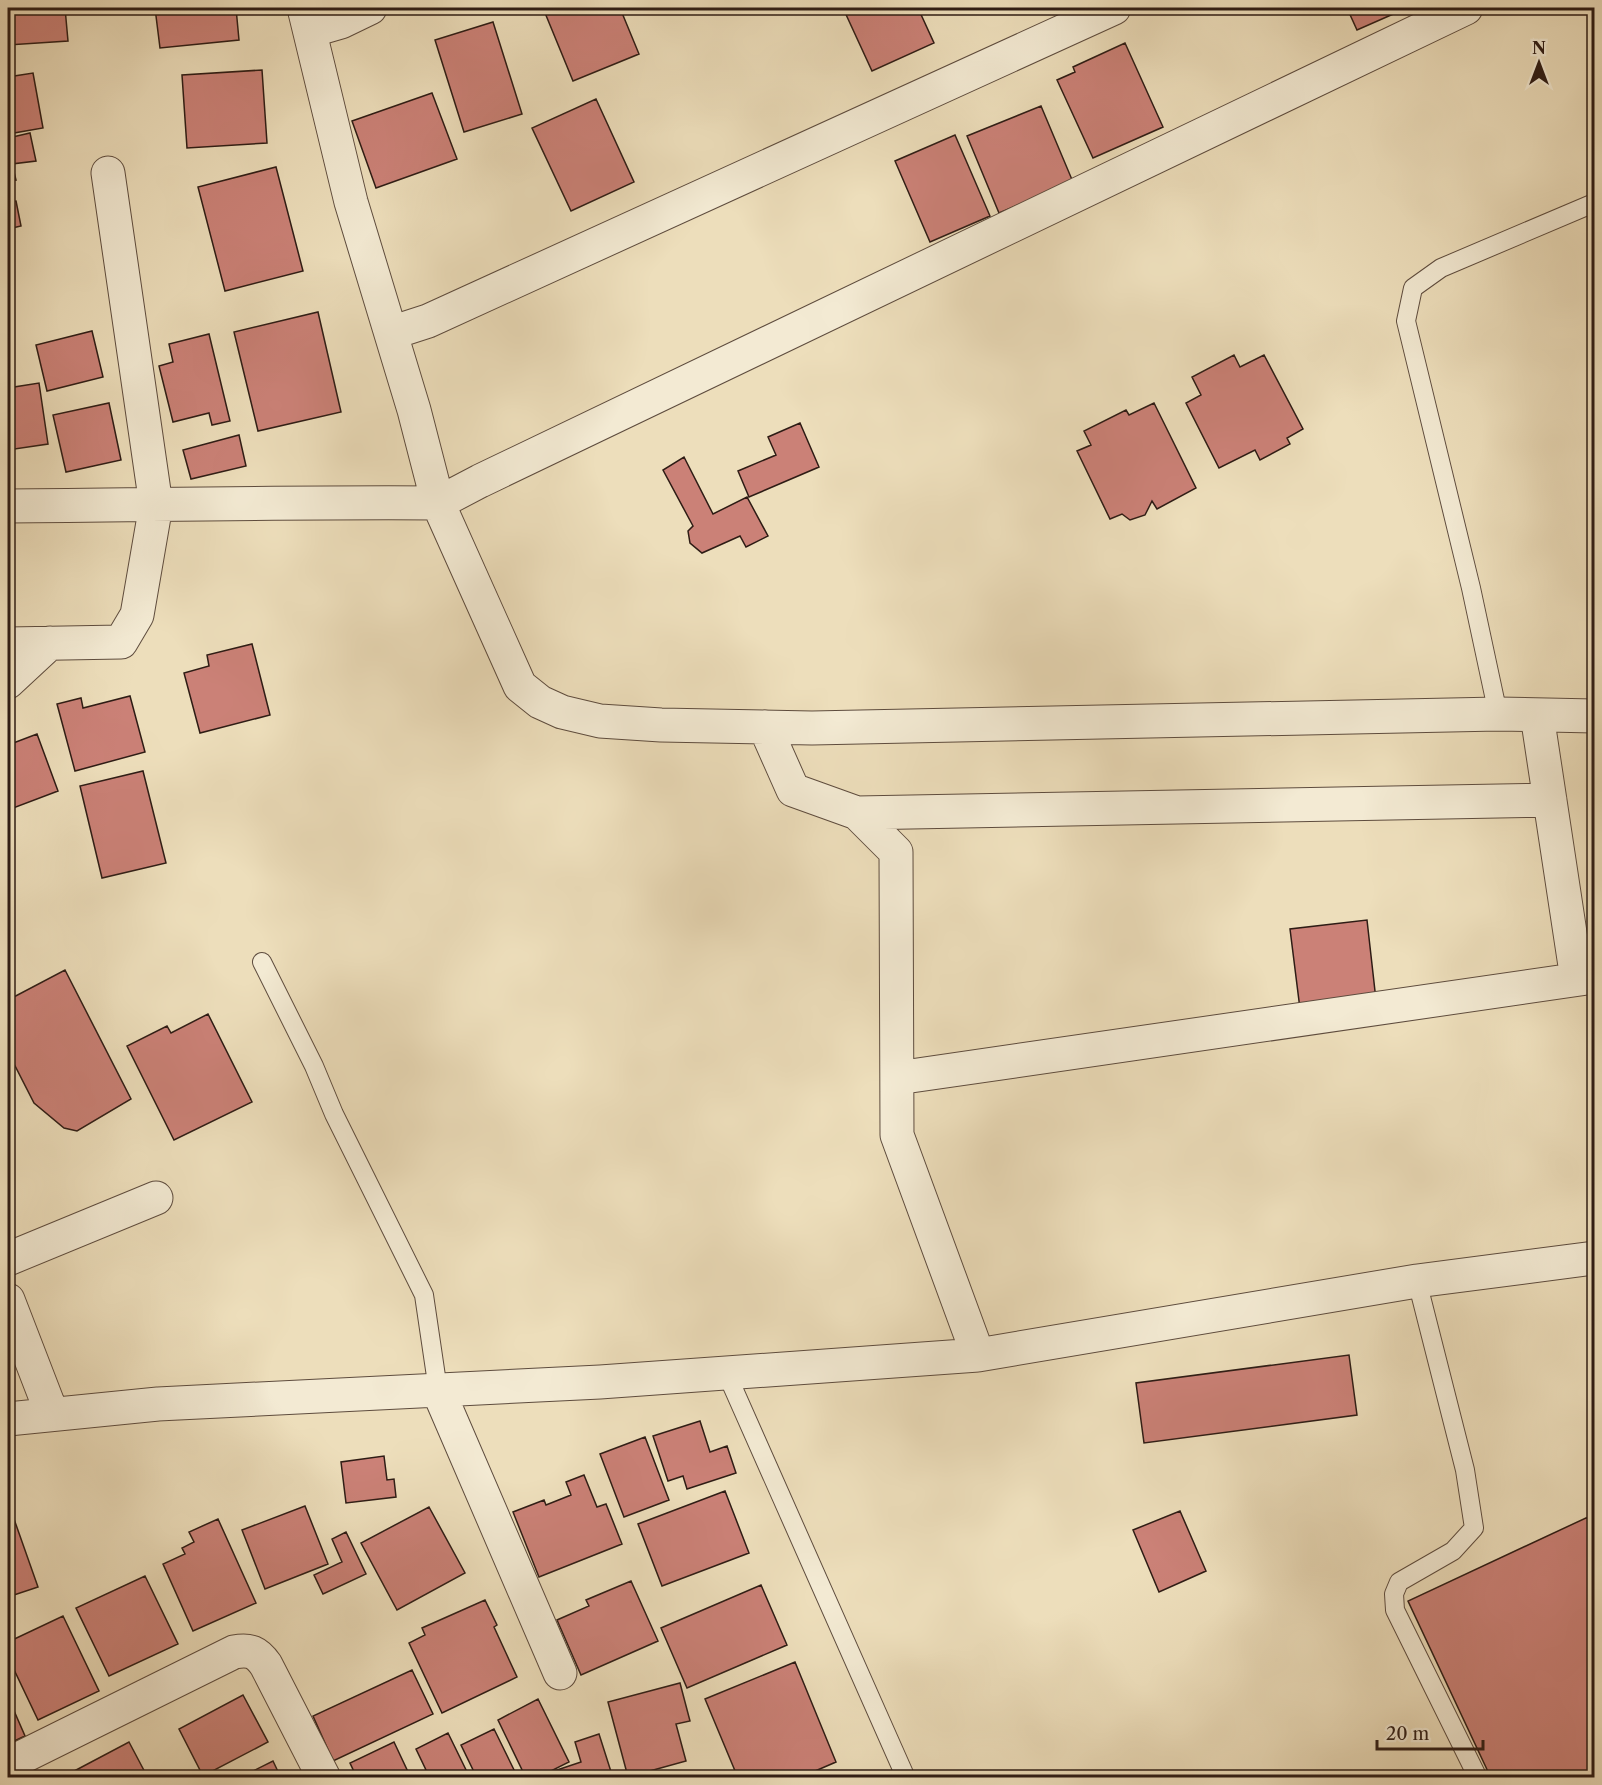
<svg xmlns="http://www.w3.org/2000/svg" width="1602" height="1785" font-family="'Libre Caslon Text',serif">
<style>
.building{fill:#cb8177;stroke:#2e1c15;stroke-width:1.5}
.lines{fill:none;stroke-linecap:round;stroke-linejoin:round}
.lane-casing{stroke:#5e4c3e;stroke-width:20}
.street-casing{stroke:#5e4c3e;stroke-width:35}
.lane{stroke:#f3ead3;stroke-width:18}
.street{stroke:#f3ead3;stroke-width:33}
</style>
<rect width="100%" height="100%" fill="#eddebb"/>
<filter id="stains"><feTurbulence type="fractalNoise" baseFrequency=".00333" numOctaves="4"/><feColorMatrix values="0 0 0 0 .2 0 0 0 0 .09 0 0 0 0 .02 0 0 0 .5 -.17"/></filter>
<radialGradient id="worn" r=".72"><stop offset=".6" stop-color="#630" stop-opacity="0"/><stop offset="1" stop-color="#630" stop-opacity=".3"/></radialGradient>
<!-- building -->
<path class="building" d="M8,8H65L68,41L8,45Z
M155,8H236L239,40L160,48Z
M543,8H620L639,54L573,81Z
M843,8H918L934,43L872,71Z
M1347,8H1407L1357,30Z
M493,22L522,114L464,132L435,40Z
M1125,43L1163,127L1093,158L1057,80L1075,72L1073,67Z
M262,70L267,143L187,148L182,75Z
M33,73L43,128L8,134V77Z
M432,93L457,159L376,188L352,121Z
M596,99L634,182L571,211L532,128Z
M1041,106L1073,182L999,213L967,136Z
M30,133L36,161L12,164L16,180L8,181V138Z
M955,135L990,216L930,242L895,161Z
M276,167L303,271L225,291L198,187Z
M16,201L21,226L8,229V202Z
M318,312L341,412L258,431L234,332Z
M92,331L103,377L47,391L36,345Z
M209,334L230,421L212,425L209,413L173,422L159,366L173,362L169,344Z
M1234,355L1240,367L1264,355L1303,429L1287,438L1290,444L1260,460L1255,450L1219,468L1186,403L1201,395L1192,377Z
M39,383L48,444L8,450V388Z
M109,403L121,460L66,472L53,415Z
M1154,403L1196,488L1157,509L1152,501L1145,515L1130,520L1122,514L1110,519L1077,451L1091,445L1084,431L1126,410L1129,415Z
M800,423L819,467L749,497L738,471L776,455L768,437Z
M239,435L246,466L191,479L183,450Z
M684,457L713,514L747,497L768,536L746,547L740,536L702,553L690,543L688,531L693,526L663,470Z
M252,644L270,715L200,733L184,673L209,666L207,655Z
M130,696L145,752L75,771L57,704L81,698L83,708Z
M37,734L58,791L8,810V745Z
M143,771L166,863L102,878L80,786Z
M1367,920L1376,1000L1300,1009L1290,929Z
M65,970L131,1099L77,1131L64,1128L34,1103L8,1052V1000Z
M208,1014L252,1102L174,1140L127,1046L167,1026L171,1033Z
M1349,1355L1357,1415L1144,1443L1136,1383Z
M700,1421L710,1452L727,1446L736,1473L687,1489L683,1476L668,1481L653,1436Z
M645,1437L669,1500L624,1517L600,1454Z
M384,1456L387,1480L394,1479L396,1497L346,1503L341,1462Z
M584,1475L597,1507L606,1504L622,1544L539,1577L513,1512L544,1500L546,1505L571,1495L566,1482Z
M725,1491L749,1553L662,1586L638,1524Z
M8,1502L38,1587L8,1597Z
M305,1506L328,1564L265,1589L242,1530Z
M429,1507L465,1573L397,1610L361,1543Z
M1180,1511L1206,1571L1159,1592L1133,1530Z
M1588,1517L1594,1532V1778H1491L1408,1601Z
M218,1519L256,1603L193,1631L163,1564L185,1554L182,1548L194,1542L189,1532Z
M346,1532L366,1574L323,1594L314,1575L342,1562L332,1539Z
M145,1576L178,1644L109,1676L76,1608Z
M631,1581L658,1641L581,1675L557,1620L589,1606L586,1600Z
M761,1585L787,1645L687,1688L661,1628Z
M485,1600L497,1625L494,1627L517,1677L442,1713L409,1643L425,1635L422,1628Z
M63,1616L99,1691L38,1720L8,1657V1642Z
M795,1662L836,1762L799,1778H738L705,1699Z
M412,1670L433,1714L333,1761L313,1716Z
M680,1683L690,1721L676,1724L686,1761L628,1777L608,1702Z
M243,1695L268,1742L203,1776L179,1729Z
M8,1697L25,1736L8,1744Z
M538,1699L569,1762L537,1778H526L498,1720Z
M494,1729L518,1778H477L461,1745Z
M448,1733L470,1778H412L426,1770L416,1749Z
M599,1734L613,1778H556L554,1771L581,1762L575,1742Z
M129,1742L148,1778H61Z
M394,1742L409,1774L402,1778H357L350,1763Z
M273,1761L281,1778H239Z"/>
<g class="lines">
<!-- lane casing -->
<g class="lane-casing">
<path id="lane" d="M1498,714L1471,588L1406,321L1413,288L1441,268L1594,203
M262,962L314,1066L334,1114L424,1295L438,1390
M1417,1281L1465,1470L1474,1528L1453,1551L1399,1582L1394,1594L1395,1610L1478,1778
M726,1372L906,1778"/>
</g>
<!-- street casing -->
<g class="street-casing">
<path id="street" d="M1466,8L480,481L438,503L520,686L540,702L562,712L600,721L661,725L812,728L1498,714L1594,716
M310,31L341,22L370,8
M391,333L428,321L1114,8
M8,506C151,505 294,502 438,503L414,410L351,202L304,8
M8,644L121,642L137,615L156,505L108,173
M8,682L50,643
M1537,715L1577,979
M765,727L793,790L857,813L896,852L897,1135L978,1355
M857,813L1550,800
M897,1078L1594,977
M8,1259L156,1198
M8,1300L52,1414
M438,1390L560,1673
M8,1419L158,1404L600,1382L978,1355L1417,1281L1594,1258
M8,1764L234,1652C250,1649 257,1652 266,1665L324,1778"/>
</g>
<!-- lane -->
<use href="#lane" class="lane"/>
<!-- street -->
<use href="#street" class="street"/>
</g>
<!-- margin -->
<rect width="1602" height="1785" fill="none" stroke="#eddebb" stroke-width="30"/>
<rect x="9" y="9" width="1584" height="1767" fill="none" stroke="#2e1c15" stroke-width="3"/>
<rect x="15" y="15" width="1572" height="1755" fill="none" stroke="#2e1c15" stroke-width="1.5"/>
<!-- north arrow -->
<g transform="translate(1539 63)" stroke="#f3ead3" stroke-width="4.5" paint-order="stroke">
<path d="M0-4.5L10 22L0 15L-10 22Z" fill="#2e1c15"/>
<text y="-9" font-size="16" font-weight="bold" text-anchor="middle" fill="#2e1c15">N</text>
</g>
<!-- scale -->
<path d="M1377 1740v9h106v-9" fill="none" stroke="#2e1c15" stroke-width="3"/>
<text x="1386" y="1740" font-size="18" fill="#2e1c15" stroke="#f3ead3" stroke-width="4.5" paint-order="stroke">20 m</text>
<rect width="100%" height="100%" filter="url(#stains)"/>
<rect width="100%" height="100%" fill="url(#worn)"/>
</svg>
